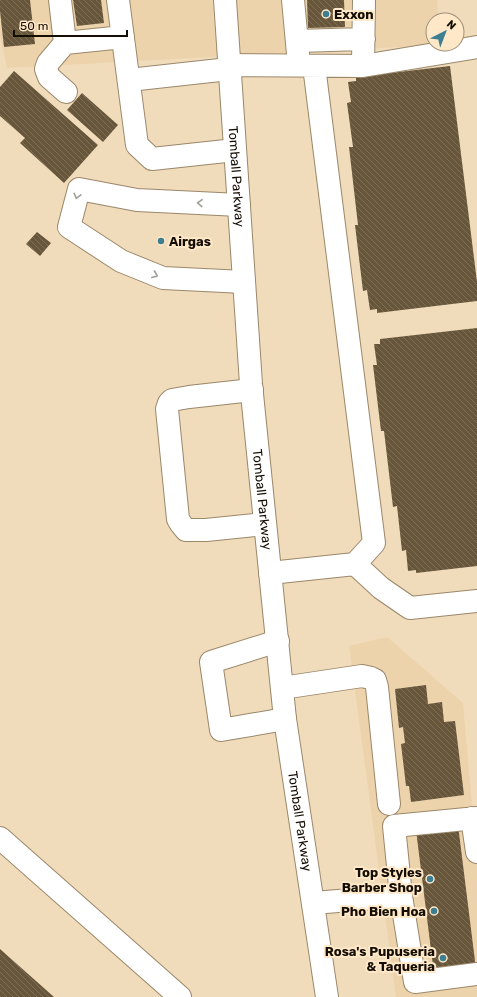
<svg xmlns="http://www.w3.org/2000/svg" width="477" height="997" font-family="Rubik,sans-serif">
<style>
.built{fill:#edd3ac}
.building{fill:url(#building-back-hatch)}
.lines{fill:none;stroke-linecap:round;stroke-linejoin:round}
.minor-casing{stroke:#9b876a;stroke-width:24}
.major-casing{stroke:#9b876a;stroke-width:24}
.minor{stroke:#fff;stroke-width:22}
.major{stroke:#fff;stroke-width:22}
.oneway{stroke:#a19e9a}
.poi-dot{fill:#3d7e91;stroke:#fee8c8;stroke-width:1.5}
.labels{text-anchor:middle;dominant-baseline:central;stroke-width:4;stroke-linejoin:round;paint-order:stroke}
.poi-label{font-size:13px;font-weight:bold;fill:#140d03;stroke:#fee8c8;text-anchor:end}
.street-label{font-size:13px;fill:#140d03;stroke:#fee8c8}
</style>
<defs>
<pattern id="building-back-hatch" width="6" height="6" patternUnits="userSpaceOnUse"><rect width="6" height="6" fill="#68563a"/><path d="M-1 5l2 2M0 0l6 6M5-1l2 2" fill="none" stroke="#7c6e58"/></pattern>
</defs>
<rect width="100%" height="100%" fill="#f0dbbb"/>
<!-- built -->
<path class="built" d="M0,0H437L438,20H433V44L438,45L7,68L0,35Z
M387,637L463,703L472,806L477,813V997H396L349,646Z"/>
<!-- building -->
<path class="building" d="M0,0H30L35,44L4,47L0,11Z
M73,0H101L104,23L77,26Z
M307,0H344L345,27L308,28Z
M450,66L477,282V301L377,313V309L370,310L367,290L363,291L355,225H358L349,147H353L347,103L351,102L348,82L356,81V77Z
M14,71L98,145L64,183L20,143L25,138L0,116V87Z
M82,93L118,125L103,142L67,110Z
M37,232L51,243L40,256L26,244Z
M477,328V566L416,573V570L408,571L406,550L402,551L397,506L393,507L384,431H381L373,365H377L374,344H380V339Z
M426,685L428,704L442,702L444,722L455,721L464,795L411,802L409,786H406L401,744L405,743L403,727L399,728L395,689Z
M458,825L476,969L434,974L416,830Z
M0,949L54,997H0Z"/>
<g class="lines">
<!-- minor casing -->
<g class="minor-casing">
<path id="minor" d="M60,0L65,43L123,37
M118,0L137,145L152,159L235,150
M293,0L298,54
M297,41L364,39
M65,43L48,63L46,69L49,77L66,92
M229,65L363,66L364,0
M314,66L374,543L355,564
M363,66L477,47
M129,80L229,69
M239,205L137,200L79,189L69,227L121,261L163,278L244,282
M252,390L189,397L172,400L169,403L167,409L178,519L181,524L186,530H206L265,524
M270,573L355,564L381,588L410,608L477,601
M278,641L211,662L221,730L285,719
M282,688L362,676L371,678L375,680L377,687L389,804
M472,818L477,852
M477,818L394,826L401,896L415,982L477,974
M0,838L180,997
M313,903L401,896"/>
</g>
<!-- major casing -->
<g class="major-casing">
<g id="major">
<path id="s1" d="M225,0L251,384L285,719L327,997"/>
</g>
</g>
<!-- minor -->
<use href="#minor" class="minor"/>
<!-- major -->
<use href="#major" class="major"/>
</g>
<!-- one-way arrows -->
<defs><path id="oneway-chevron" d="M-2-3.5L2.5 0L-2 3.5" fill="none" stroke-width="1.6" stroke-linecap="round" stroke-linejoin="round"/></defs>
<g class="oneway">
<use href="#oneway-chevron" transform="translate(77 196) rotate(104)"/>
<use href="#oneway-chevron" transform="translate(200 203) rotate(-178)"/>
<use href="#oneway-chevron" transform="translate(155 275) rotate(21)"/>
</g>
<!-- markers -->
<g class="poi-dot">
<circle cx="326" cy="14" r="4"/>
<circle cx="161" cy="241" r="4"/>
<circle cx="430" cy="879" r="4"/>
<circle cx="434" cy="911" r="4"/>
<circle cx="443" cy="958" r="4"/>
</g>
<g class="labels">
<!-- poi labels -->
<g class="poi-label">
<text x="334" y="14" text-anchor="start">Exxon</text>
<text x="169" y="241" text-anchor="start">Airgas</text>
<text x="422" y="872">Top Styles<tspan x="422" dy="15">Barber Shop</tspan></text>
<text x="426" y="911">Pho Bien Hoa</text>
<text x="435" y="951">Rosa's Pupuseria<tspan x="435" dy="15">&amp; Taqueria</tspan></text>
</g>
<!-- street labels -->
<g class="street-label">
<text stroke="none"><textPath href="#s1" startOffset="177">Tomball Parkway</textPath></text>
<text stroke="none"><textPath href="#s1" startOffset="501">Tomball Parkway</textPath></text>
<text stroke="none"><textPath href="#s1" startOffset="825">Tomball Parkway</textPath></text>
</g>
</g>
<!-- north arrow -->
<g transform="translate(445 32) rotate(42)"><circle r="19" fill="#fee8c8" stroke="#a09079"/>
<path d="M0-3L7 15L0 10L-7 15Z" fill="#3d7e91"/>
<text y="-6" font-size="11" font-weight="bold" text-anchor="middle" fill="#140d03">N</text>
</g>
<!-- scale -->
<path d="M14 30v6h113v-6" fill="none" stroke="#140d03" stroke-width="2"/>
<text x="20" y="30" font-size="12" fill="#140d03" stroke="#fee8c8" stroke-width="3" paint-order="stroke">50 m</text>
</svg>
